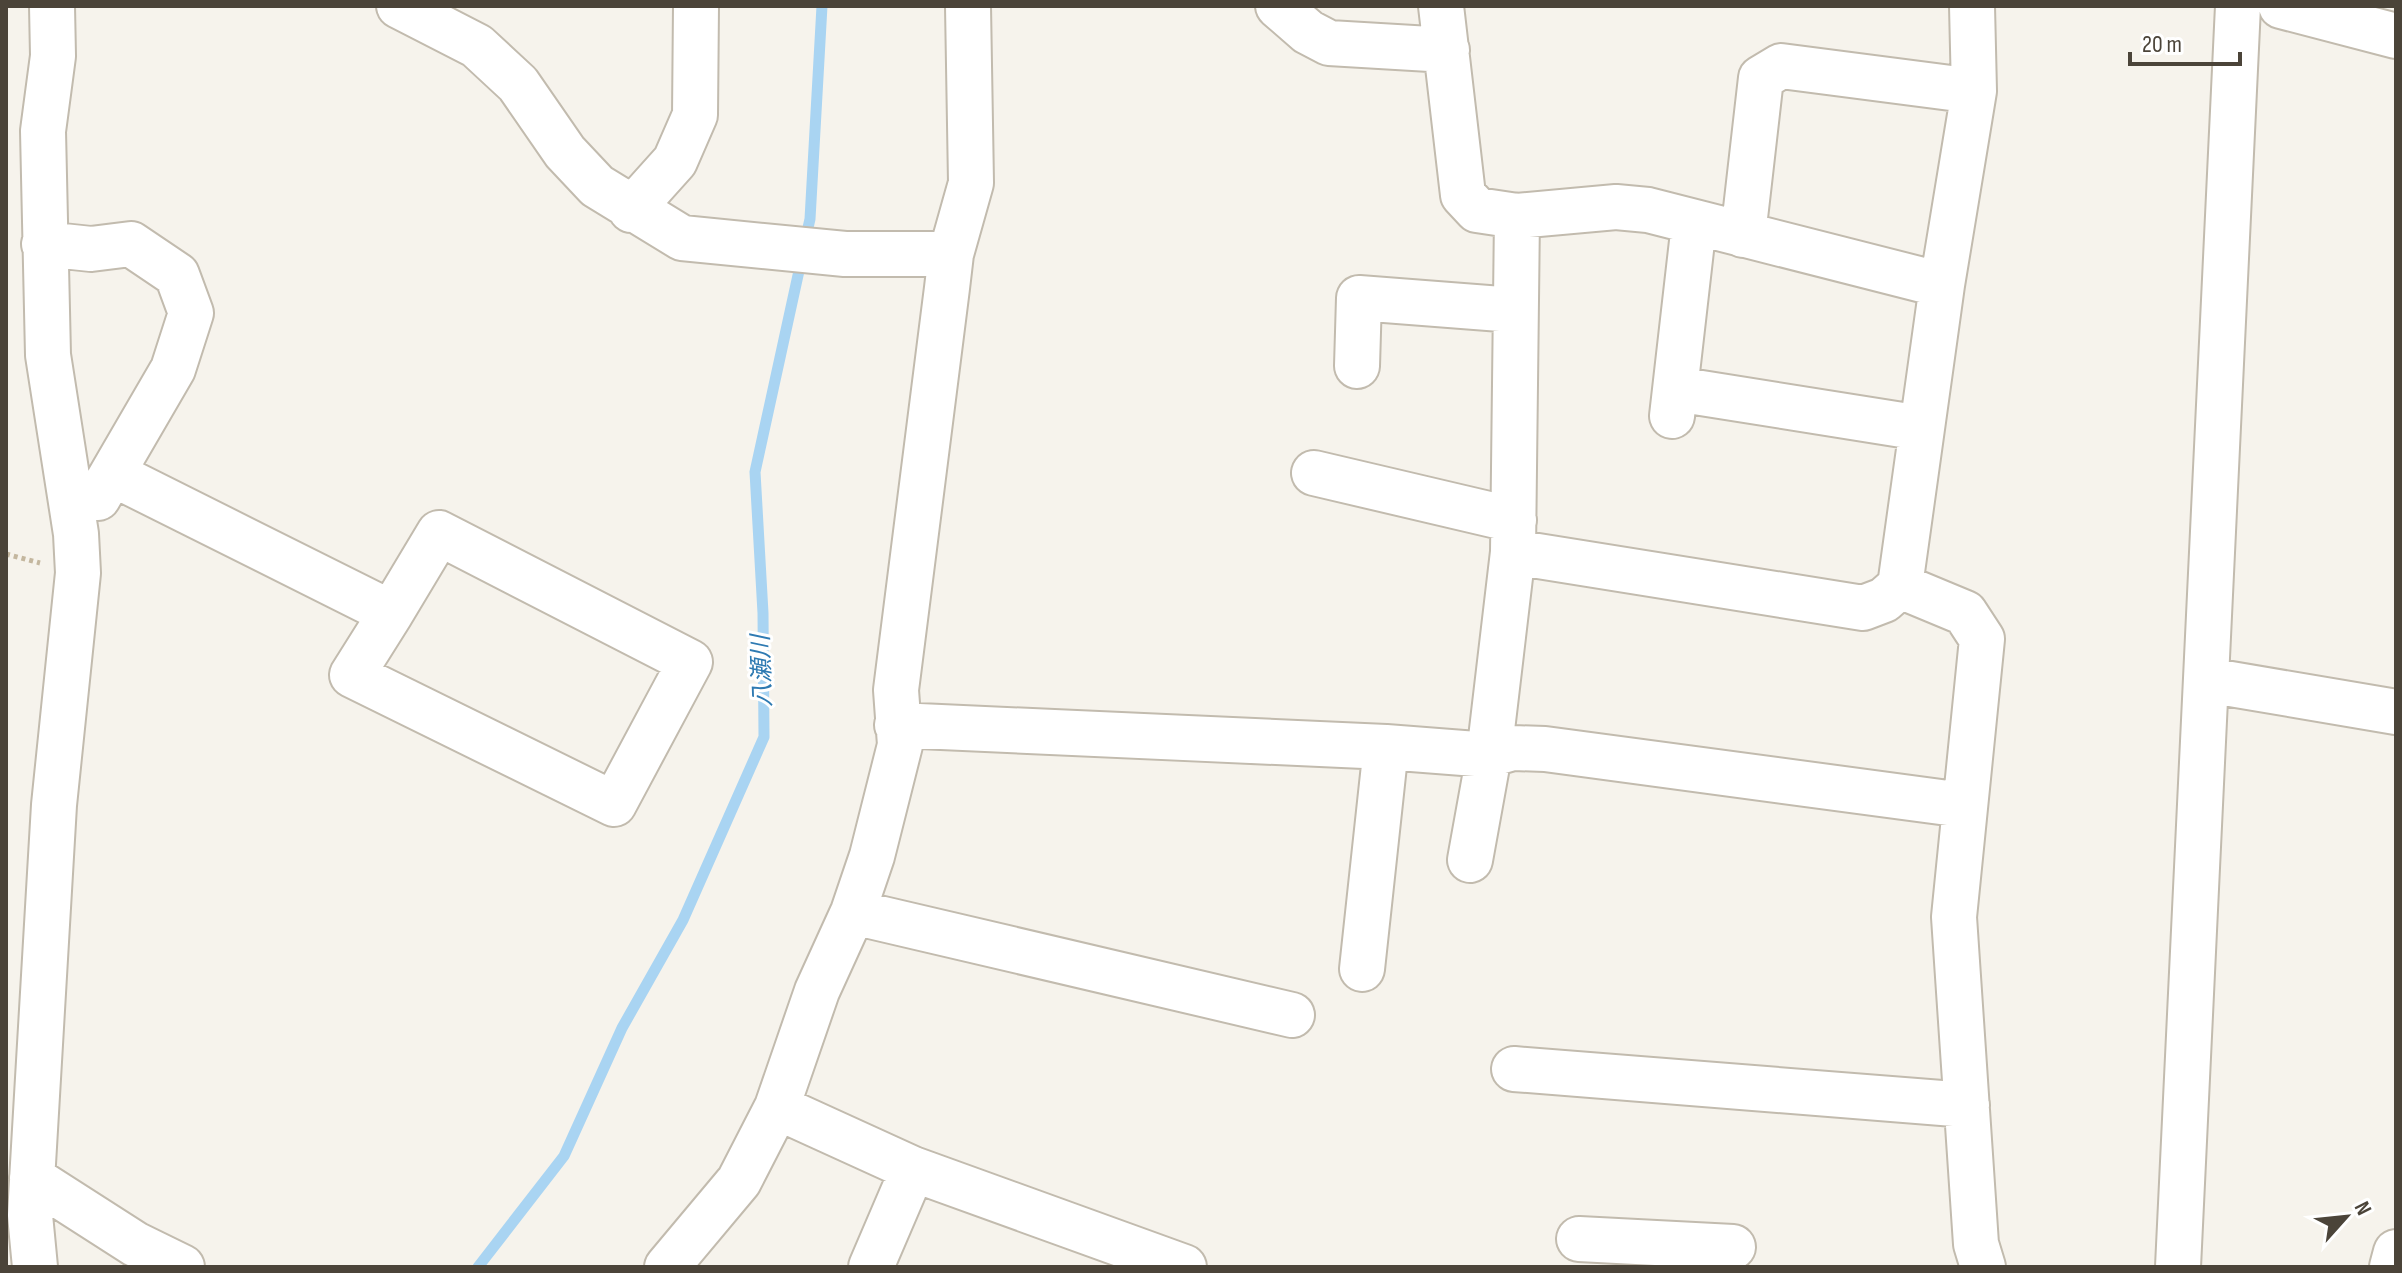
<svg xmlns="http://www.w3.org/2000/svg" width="2402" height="1273" font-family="'Sofia Sans Condensed','Noto Sans JP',sans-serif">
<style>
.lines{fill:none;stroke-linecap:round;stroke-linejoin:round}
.stream{stroke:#a9d4f2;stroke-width:11}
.minor-casing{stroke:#c2bbae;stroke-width:48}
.path{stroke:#c4b79f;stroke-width:5;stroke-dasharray:4 4;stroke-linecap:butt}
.minor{stroke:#fff;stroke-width:44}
.labels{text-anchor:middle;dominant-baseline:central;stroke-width:6;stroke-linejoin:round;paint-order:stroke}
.water-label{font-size:24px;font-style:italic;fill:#2e7ab2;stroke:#fff}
</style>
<rect width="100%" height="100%" fill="#f6f3ec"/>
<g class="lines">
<!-- stream -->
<path class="stream" d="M805,241L810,219L822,6
M478,1267L564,1156L622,1028L683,920L764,737L763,613L755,472L802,257"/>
<!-- minor casing -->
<g class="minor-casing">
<path id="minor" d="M399,6L477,46L518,84L565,152L597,186L682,238L845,254H951
M1278,6L1308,32L1329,43L1447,50
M1441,6L1463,195L1477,210L1517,216L1513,552
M1972,6L1974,91L1942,285L1900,586L1965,613L1982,639L1954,917L1976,1244L1983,1267
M2281,6L2396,36
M631,210L675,161L695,115L696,6
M1517,216L1616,207L1648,210L1942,285
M1743,235L1761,78L1781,66L1974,91
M44,244L91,249L131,244L177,275L191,313L173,369L98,498
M1357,366L1359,298L1514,310
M1676,389L1921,428
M1672,416L1694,224
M1314,473L1514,520
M113,474L391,613L439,533L690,662L614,804L352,675L391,613
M2207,680L2396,712
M897,725L1386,747L1489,755L1513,748L1545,749L1963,805
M1470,860L1489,755L1513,552L1863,608L1884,600L1900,586
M853,912L1292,1015
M1362,969L1386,747
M1514,1069L1967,1105
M777,1107L913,1169L1184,1267
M32,1178L135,1244L182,1267
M1579,1239L1733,1247
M35,1267L30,1215L54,805L78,573L76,534L48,355L43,131L53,56L52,6
M667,1267L739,1181L777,1107L817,991L853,912L872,856L900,745L896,690L947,288L951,254L971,183L968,6
M871,1267L913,1169
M2178,1267L2238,6
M2392,1267L2396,1252"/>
</g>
<!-- path -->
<path class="path" d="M6,554L40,563"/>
<!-- minor -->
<use href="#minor" class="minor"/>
</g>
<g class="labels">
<!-- water labels -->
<g class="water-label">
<text transform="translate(762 671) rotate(-92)">八瀬川</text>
</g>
</g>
<!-- border -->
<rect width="2402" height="1273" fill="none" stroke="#4b4439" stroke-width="16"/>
<!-- north arrow -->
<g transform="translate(2346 1217) rotate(63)" stroke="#ffffff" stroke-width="6" paint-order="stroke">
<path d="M0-6L14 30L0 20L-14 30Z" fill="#4b4439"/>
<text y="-12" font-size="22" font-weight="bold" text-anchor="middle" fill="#4b4439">N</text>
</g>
<!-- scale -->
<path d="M2130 52v12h110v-12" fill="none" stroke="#4b4439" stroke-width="4"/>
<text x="2142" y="52" font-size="24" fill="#4b4439" stroke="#ffffff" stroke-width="6" paint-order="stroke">20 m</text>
</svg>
